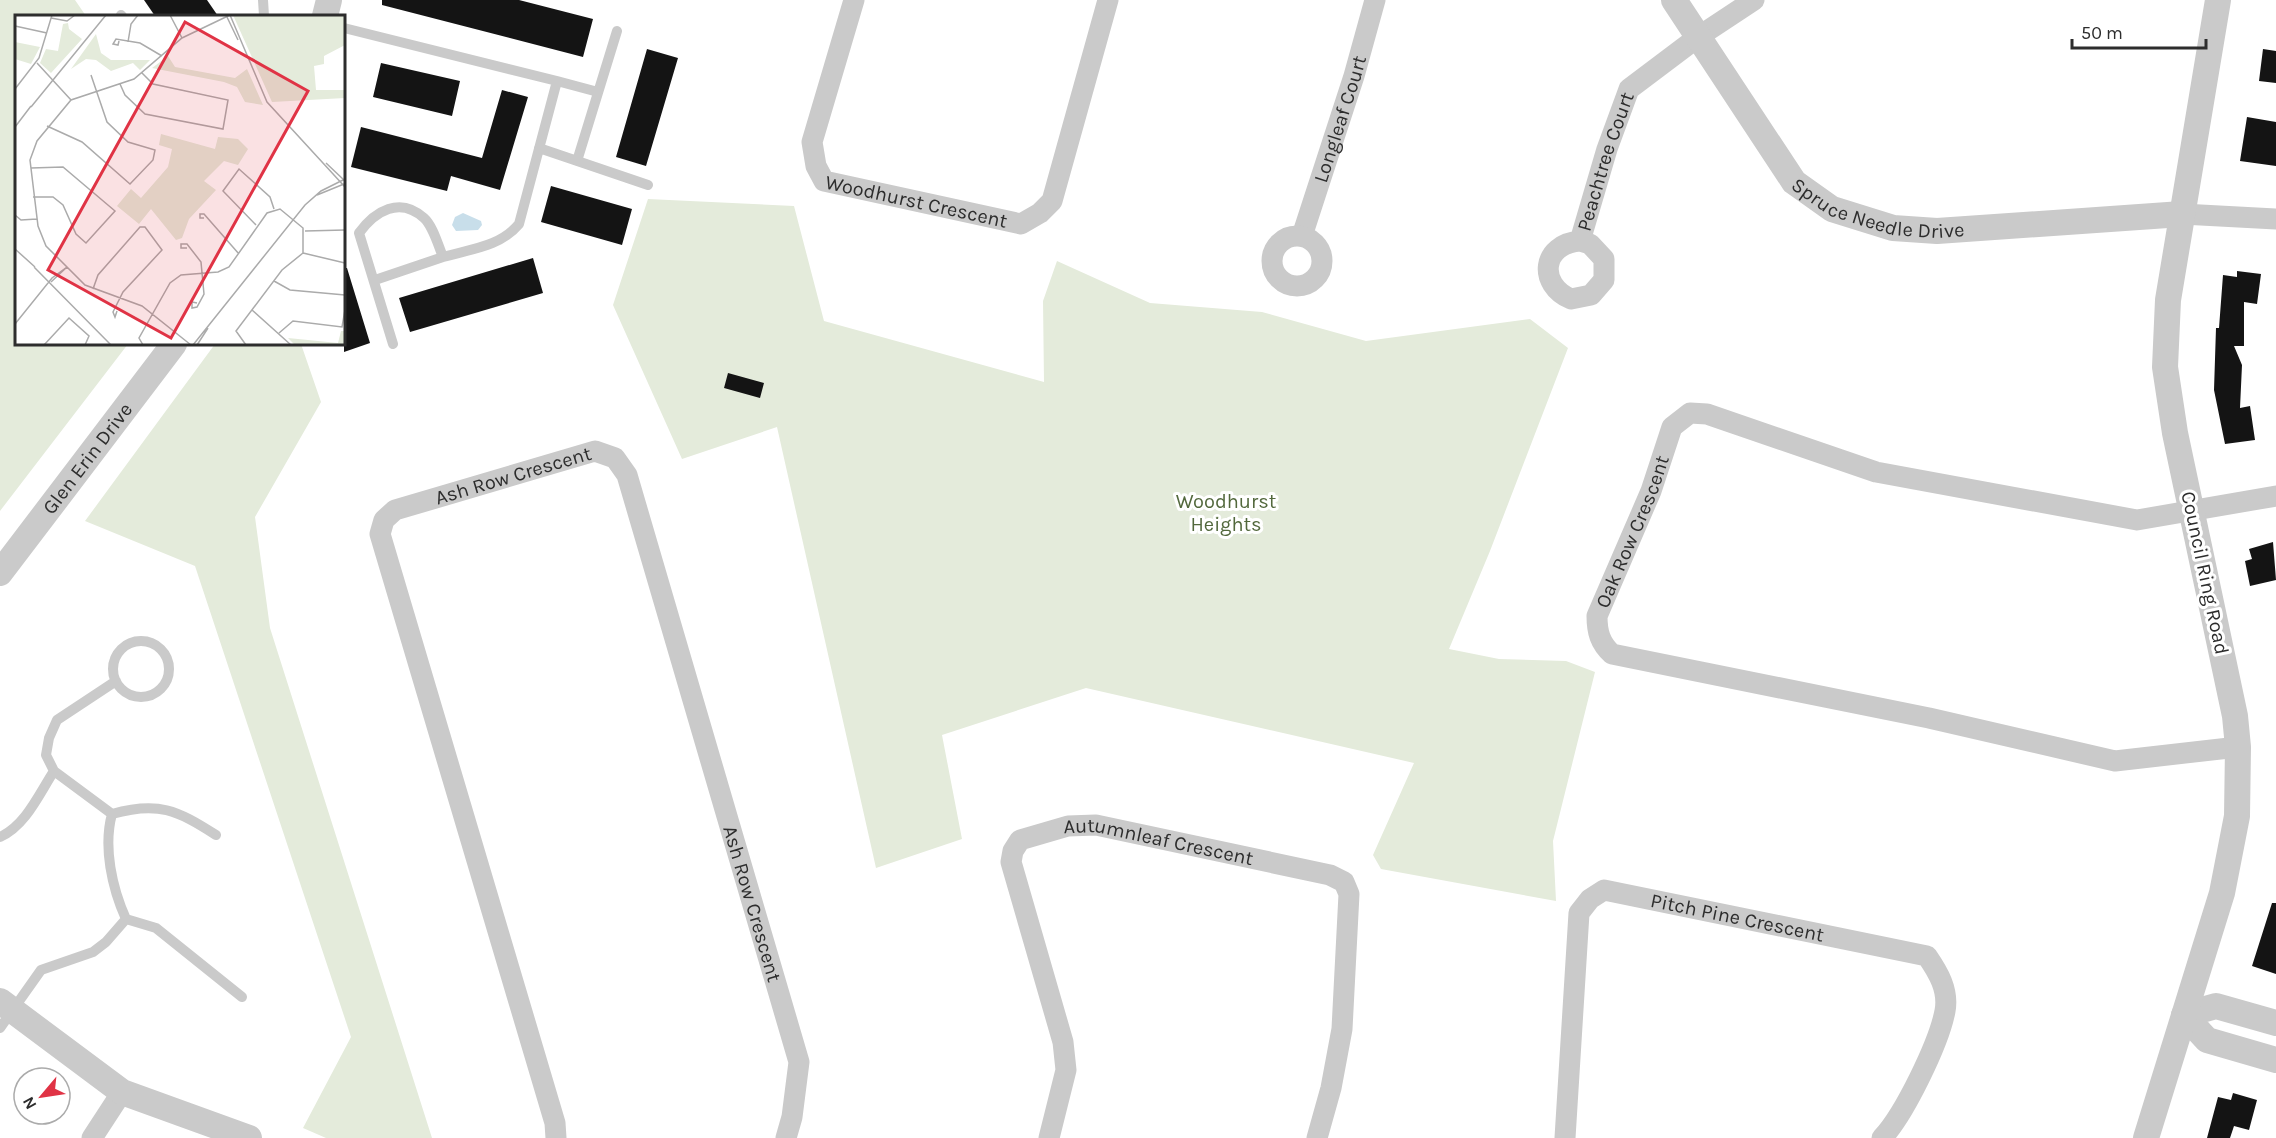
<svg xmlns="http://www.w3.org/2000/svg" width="2276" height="1138" font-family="Karla,sans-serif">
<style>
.green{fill:#e4ebdb}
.water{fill:#c8deea}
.building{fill:#141414}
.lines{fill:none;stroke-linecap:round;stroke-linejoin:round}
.service{stroke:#cacaca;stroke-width:10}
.minor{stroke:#cacaca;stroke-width:21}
.tertiary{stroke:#cacaca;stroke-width:26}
.labels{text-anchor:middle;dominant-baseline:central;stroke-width:6;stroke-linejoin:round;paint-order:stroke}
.street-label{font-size:20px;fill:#2d2d2d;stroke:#fff}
.park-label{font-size:20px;fill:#52683c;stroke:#fff}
.inset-road{fill:none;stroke:#ababab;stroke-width:1.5}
.view{fill:#e03345;fill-opacity:0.15;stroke:#e03345;stroke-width:3}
.inset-edge{fill:none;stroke:#2d2d2d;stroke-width:3}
</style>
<rect width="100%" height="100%" fill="#fff"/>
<!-- green -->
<path class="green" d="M0,0H75L86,16H16V344H128L0,511Z
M648,199L794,206L824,321L1044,382L1043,301L1057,261L1150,303L1262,312L1366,341L1530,319L1568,348L1490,551L1449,649L1499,659L1566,661L1595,672L1553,841L1556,901L1381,869L1373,855L1414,763L1086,688L942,735L962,839L876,868L777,427L682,459L613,305Z
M215,344H301L321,402L255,517L270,628L432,1138H326L303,1128L351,1037L195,566L85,521Z"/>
<!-- water -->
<path class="water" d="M463,213L481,221L482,225L478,230L456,231L452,225L455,217Z"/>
<!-- building -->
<path class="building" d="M144,0H207L218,16H155Z
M382,0H519L593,19L583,57L382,5Z
M647,49L678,58L646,166L616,157Z
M2263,49L2276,51V83L2259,81Z
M381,63L460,81L452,116L373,97Z
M502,90L528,97L500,190L451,176L447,191L351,167L361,127L482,158Z
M2247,117L2276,122V166L2240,161Z
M551,186L632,209L622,245L541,222Z
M533,258L543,293L410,332L399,298Z
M344,268H347L370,343L344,352Z
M2237,271L2261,274L2257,304L2244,302V346H2234L2242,365L2240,408L2250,406L2255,440L2225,444L2214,390L2216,328H2219L2223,275L2237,277Z
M728,373L764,383L760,398L724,388Z
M2273,542L2276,580L2250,586L2245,561L2252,559L2249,549Z
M2272,903H2276V974L2252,966Z
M2233,1093L2257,1100L2249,1130L2234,1126L2230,1138H2207L2218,1097L2231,1100Z"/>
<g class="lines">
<!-- service -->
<path class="service" d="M263,0L264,16
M121,15L122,16
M344,28L557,81L519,224C500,247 470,249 443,257C438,245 433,226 424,218C400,196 375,211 359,233L393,344
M557,81L598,92
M539,148L648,185
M577,161L617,31
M375,280L443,257
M113 669a28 28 0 1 1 56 0a28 28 0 1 1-56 0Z
M112,814C158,801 177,810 216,835
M0,837C26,825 39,794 54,771
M126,919L156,928L242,997
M0,1028L41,970L93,952L106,942L126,919C112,888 103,847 112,814L54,771L46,755L49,738L57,720L116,681"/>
<!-- minor -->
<g class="minor">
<path id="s1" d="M854,0L812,142L816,166L824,181L1021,224L1040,213L1052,201L1108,0"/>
<path d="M2182,214L2276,219"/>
<path id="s2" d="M1302,236L1354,76L1375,0"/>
<circle cx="1297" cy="261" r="25"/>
<path id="s3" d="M1580,241L1590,244L1604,259V280L1591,295L1571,299C1537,284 1542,244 1580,241L1607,149L1629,89L1698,37L1754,0"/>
<path id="s4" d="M2238,747L2115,761L1929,718L1612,654C1600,643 1597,632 1597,616L1651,491L1672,427L1690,413L1707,414L1876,472L2137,520L2276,496"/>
<path d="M92,1138L122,1092"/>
<path id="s5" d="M556,1138L555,1123L380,534L384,520L395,510L595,451L615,458L627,475L799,1062L792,1117L786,1138"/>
<path id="s6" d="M1049,1138L1066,1070L1063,1042L1011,862L1013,851L1020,840L1068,826L1096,825L1330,875L1344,882L1349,894L1342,1029L1331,1088L1317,1138"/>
<path id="s7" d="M1565,1138L1579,913L1590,899L1604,890L1927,956C1938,972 1949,990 1945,1011C1939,1043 1904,1115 1882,1138"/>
</g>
<!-- tertiary -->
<g class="tertiary">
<path id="s8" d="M1674,0L1794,182L1832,209L1893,228L1937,231L2182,214"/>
<path d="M325,16L329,0"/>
<path id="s9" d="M0,573L174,344"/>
<path d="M0,1001L122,1092L249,1138"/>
<path d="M2276,1023L2216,1006L2184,1015L2207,1040L2276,1060"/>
<path d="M2146,1138L2222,893L2237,816L2238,747L2235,716L2175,433L2165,367L2168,300L2218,0"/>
</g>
</g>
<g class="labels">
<!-- street labels -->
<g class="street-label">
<text stroke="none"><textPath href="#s2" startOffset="123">Longleaf Court</textPath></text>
<text stroke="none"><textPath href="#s3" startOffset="262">Peachtree Court</textPath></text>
<text stroke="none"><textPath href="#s1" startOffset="284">Woodhurst Crescent</textPath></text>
<text stroke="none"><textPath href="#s8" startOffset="309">Spruce Needle Drive</textPath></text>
<text stroke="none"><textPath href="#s9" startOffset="144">Glen Erin Drive</textPath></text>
<text stroke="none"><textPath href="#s5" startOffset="782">Ash Row Crescent</textPath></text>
<text stroke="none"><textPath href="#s4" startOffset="772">Oak Row Crescent</textPath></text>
<text transform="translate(2205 573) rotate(78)">Council Ring Road</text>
<text stroke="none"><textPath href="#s6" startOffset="452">Autumnleaf Crescent</textPath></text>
<text stroke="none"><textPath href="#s5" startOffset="1356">Ash Row Crescent</textPath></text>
<text stroke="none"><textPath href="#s7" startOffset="396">Pitch Pine Crescent</textPath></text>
</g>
<!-- park labels -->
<g class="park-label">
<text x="1226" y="501">Woodhurst<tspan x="1226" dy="23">Heights</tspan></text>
</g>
</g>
<!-- overview -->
<g transform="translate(15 15)">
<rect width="330" height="330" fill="#fff"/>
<path d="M218,0L330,1V30L309,41V49L299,51L301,75H330V83L257,87ZM53,8L54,14L67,24L36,58L25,48L31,34L43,36L48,9ZM81,19L86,38L96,45H135L125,55L118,48L96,56L81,45L71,44L56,54ZM0,27L25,32L16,49L0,44ZM153,41L160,52L220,63L232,54L248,90L230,87L222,72L209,67L137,53ZM146,119L200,134L203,122L223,124L233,134L223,150L209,146L189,166L201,175L174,204L167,223L161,225L136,194L124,209L102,191L116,174L126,183L153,152L157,134L144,130ZM326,316H330V330H280L273,323L323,328Z" fill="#e4ebdb"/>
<path class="inset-road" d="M155,0L167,23M211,0L223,25M215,0L252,87L330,172M36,3L52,6L60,0M0,11L32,18M104,26L103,30L98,29L101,24L125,28L147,41M113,27L116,9L123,0M22,48L56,85M105,69L110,80L130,99L208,114L213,85L138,69L127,58M0,74L24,43L37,0M16,92L91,0M32,111L67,127L115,169L138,145L140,135L113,127L92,107L76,60M0,112L16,91M311,148L330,166M16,153L48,152L100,196L71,228L61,219L48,190L38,182H18M302,180L329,169M0,200L6,205L22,204M189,203H185V199H189L224,239M241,210L208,176L224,154L255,182L259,194M290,216L330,215M172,233H166V229H172L186,247L189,279L182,292L177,293V287L182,288M0,234L20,252M288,238L330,248M19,252L96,330M259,266L275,275L330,280M36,267L52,252M78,274L83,260L125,212H130L147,235L108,277L98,297L100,302L102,296M237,295L276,330M0,309L37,263L52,252M264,318L278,306L327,312L330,295M29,330L54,303L74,321L70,330M128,330L124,323L155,268L166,260L203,257L214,252L252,198L265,194L288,213V238L267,255L221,316L231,330M176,330L127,291L70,270L31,231L23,211L15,145L22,126L56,85L119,64L167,23L215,0M178,330L290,190L306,176L330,164M182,330L193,313"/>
<path class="view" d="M170,7L293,76L156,323L33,255Z"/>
<rect width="330" height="330" class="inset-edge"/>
</g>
<!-- north arrow -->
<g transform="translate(42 1096) rotate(241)"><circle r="28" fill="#ffffff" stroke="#ababab" stroke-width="1.5"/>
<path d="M0-4.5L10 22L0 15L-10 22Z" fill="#e03345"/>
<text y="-9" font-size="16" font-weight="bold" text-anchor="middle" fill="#2d2d2d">N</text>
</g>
<!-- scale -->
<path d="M2072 39v9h134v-9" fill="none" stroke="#2d2d2d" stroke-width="3"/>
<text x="2081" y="39" font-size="18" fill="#2d2d2d" stroke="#ffffff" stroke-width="4.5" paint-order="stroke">50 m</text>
</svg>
